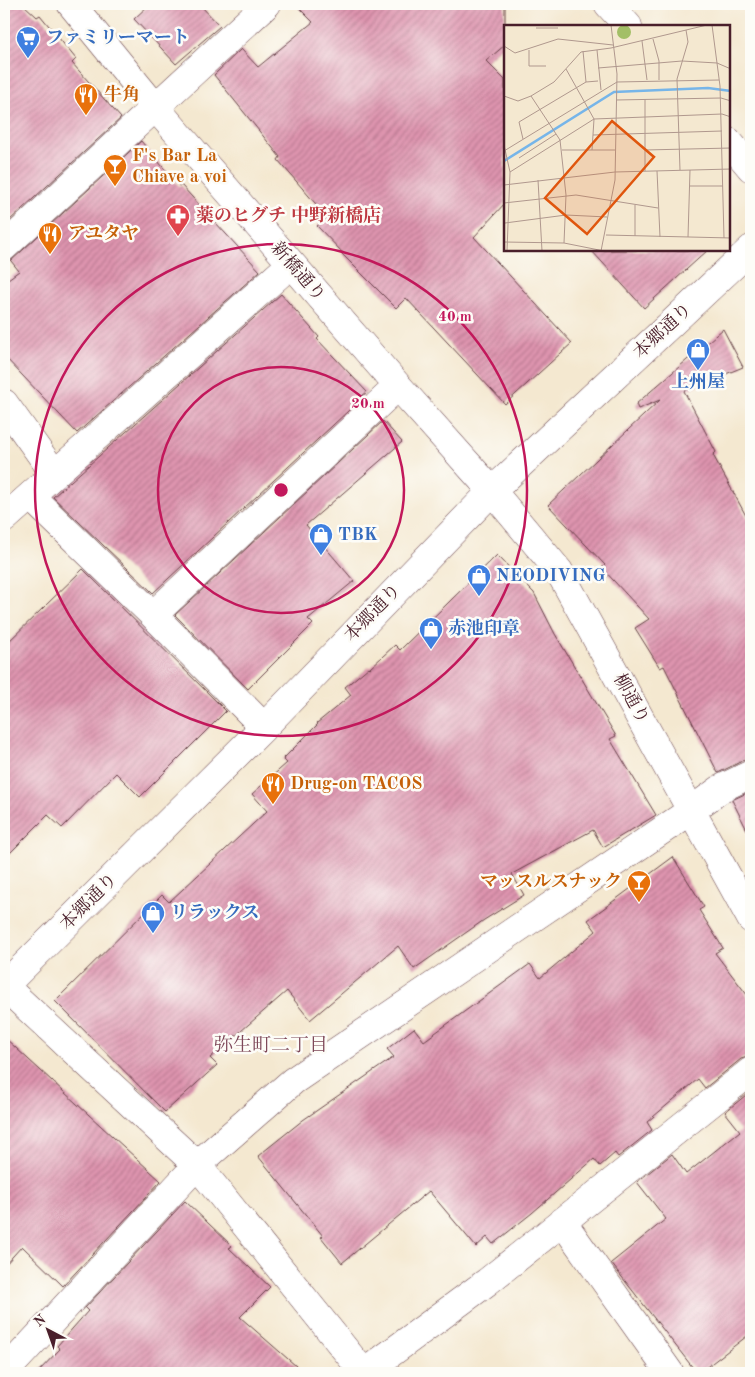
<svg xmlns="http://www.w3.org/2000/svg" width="755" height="1377" font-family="'Old Standard TT','Noto Serif JP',serif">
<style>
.building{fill:url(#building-hatch)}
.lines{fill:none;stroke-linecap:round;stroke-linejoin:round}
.minor-casing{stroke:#643d44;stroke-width:29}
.minor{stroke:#fff;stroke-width:28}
.ring{fill:none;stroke:#c2185b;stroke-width:2.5}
.labels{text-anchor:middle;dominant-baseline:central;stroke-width:5;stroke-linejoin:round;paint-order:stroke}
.shop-label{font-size:18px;font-weight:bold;fill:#366cbe;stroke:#fdfcf7;text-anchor:start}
.food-label{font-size:18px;font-weight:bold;fill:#c56008;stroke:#fdfcf7;text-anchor:start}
.health-label{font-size:18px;font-weight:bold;fill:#be3a42;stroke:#fdfcf7;text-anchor:start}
.street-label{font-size:18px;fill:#4a1f2b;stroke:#fdfcf7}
.neighbourhood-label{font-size:19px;fill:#7e4859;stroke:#fdfcf7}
.inset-river{fill:none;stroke:#76b5e9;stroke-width:2.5}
.inset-road{fill:none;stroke:#b0988e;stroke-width:1}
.view{fill:#e0560e;fill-opacity:0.15;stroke:#e0560e;stroke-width:2.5}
.inset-edge{fill:none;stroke:#4a1f2b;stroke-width:2.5}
.centre{fill:#c2185b;stroke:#fdfcf7;stroke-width:2.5}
.ring-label{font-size:15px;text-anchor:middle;font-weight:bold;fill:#c2185b;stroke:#fdfcf7;stroke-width:5;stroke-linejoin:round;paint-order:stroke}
</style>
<defs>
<pattern id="building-hatch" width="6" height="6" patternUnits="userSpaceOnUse" patternTransform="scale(1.25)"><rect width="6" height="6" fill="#de94af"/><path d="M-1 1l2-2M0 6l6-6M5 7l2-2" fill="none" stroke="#b6788f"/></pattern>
</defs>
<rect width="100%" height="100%" fill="#fdfcf7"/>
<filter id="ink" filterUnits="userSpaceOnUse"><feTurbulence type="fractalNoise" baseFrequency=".02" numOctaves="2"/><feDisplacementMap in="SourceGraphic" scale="10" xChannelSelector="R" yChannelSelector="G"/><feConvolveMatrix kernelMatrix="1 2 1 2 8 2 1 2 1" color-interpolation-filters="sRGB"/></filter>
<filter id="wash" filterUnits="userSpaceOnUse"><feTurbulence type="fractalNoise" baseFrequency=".0096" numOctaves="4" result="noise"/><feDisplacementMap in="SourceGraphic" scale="20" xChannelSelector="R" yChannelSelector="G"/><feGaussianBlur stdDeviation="1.12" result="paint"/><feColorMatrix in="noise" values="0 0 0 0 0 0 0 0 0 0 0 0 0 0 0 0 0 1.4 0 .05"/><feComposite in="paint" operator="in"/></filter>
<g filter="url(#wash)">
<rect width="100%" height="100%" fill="#f4e8d0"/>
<g id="blocks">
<!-- building -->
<path class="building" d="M4,4H23L37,17L40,15L76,59L72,63L121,118L9,221L4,214Z
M150,4H199L220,26L176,64L134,19Z
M295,4H505V45L486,61L505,80V203L474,237L572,343L505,404L406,298L396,308L342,254L343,253L317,226L327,217L278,160L280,157L214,75L241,49L258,67L313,22Z
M141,141L179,186L181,185L260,271L77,433L4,356V282L19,271L11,261Z
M591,250H708L644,308Z
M281,294L319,337L317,339L367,392L362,396L363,397L153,593L53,497Z
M723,329L743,367L684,391L716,452L713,455L751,525V759L744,760L718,773L664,666L660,668L635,628L649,619L602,568L605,565L548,505L660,400L638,409L636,404Z
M383,421L402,442L306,525L354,581L308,619L313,624L248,689L175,615Z
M497,555L534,593L555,634L616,736L610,739L656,815L603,847L593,830L512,874L524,895L484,920L414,969L398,946L310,1020L287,991L210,1058L217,1065L165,1112L55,1001L162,895L169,902L267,811L252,794L287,763L283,759L318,724L317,723L351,695L345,687L369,667L370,668L395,645L400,650Z
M83,569L226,711L140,797L116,773L62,828L48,815L4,859V646Z
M751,791V838L732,800Z
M673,857L704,907L699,910L723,948L715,953L751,1000V1056L741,1059L705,1088L698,1079L647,1122L652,1130L618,1157L615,1153L600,1166L594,1159L532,1213L493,1244L487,1237L476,1247L429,1191L342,1263L321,1237L323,1236L258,1156L303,1120L394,1057L387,1049L414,1028L424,1041L530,964L540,978L596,931L588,920Z
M4,1037L161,1181L63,1286L22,1246L4,1266Z
M751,1091V1333L699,1373H697L611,1263L666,1219L637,1182L672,1154L686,1174L740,1131L725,1112Z
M185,1201L232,1246L229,1248L270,1287L240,1317L304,1373H37L60,1349L57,1346L88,1311L85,1308Z"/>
</g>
</g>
<g filter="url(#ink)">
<use href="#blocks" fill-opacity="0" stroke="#643d44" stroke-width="1"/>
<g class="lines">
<!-- minor casing -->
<g class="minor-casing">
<path id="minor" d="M71,4L155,107L398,386L492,491L559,571L751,919
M608,4L628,26
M729,142L751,168
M4,247L267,4
M4,403L54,473
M30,496L153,615L264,727
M4,519L291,264
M153,615L398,386
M4,986L264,727L492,491L751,249
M4,986L197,1165L364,1373L487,1282L751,1071
M562,1221L670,1373
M4,1373L197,1165L293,1081L692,810L722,788L751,774"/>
</g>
<!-- minor -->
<use href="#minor" class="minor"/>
</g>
</g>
<!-- distance rings -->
<g class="ring">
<circle cx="281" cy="490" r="123"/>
<circle cx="281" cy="490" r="246"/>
</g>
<!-- icons -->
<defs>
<g id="supermarket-pin" transform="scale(1.25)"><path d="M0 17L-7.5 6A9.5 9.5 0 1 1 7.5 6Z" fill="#3f7fe0" stroke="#fdfcf7"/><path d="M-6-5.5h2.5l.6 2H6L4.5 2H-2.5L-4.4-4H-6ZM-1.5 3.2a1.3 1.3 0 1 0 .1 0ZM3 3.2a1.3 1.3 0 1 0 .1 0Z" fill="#fff"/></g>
<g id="restaurant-pin" transform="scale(1.25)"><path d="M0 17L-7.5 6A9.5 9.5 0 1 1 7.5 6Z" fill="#e8710a" stroke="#fdfcf7"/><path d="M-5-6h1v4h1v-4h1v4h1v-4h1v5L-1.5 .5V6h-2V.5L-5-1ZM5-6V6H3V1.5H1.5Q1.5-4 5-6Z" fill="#fff"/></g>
<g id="bar-pin" transform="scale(1.25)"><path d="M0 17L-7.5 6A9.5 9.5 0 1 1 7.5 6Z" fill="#e8710a" stroke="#fdfcf7"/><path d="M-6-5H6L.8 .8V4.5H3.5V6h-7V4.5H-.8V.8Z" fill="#fff"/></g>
<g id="pharmacy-pin" transform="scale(1.25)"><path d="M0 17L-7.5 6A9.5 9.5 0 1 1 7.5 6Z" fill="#e0444e" stroke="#fdfcf7"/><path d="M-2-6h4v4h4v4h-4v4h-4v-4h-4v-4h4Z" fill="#fff"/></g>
<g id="shop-pin" transform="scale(1.25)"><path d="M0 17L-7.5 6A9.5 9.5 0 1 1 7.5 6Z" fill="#3f7fe0" stroke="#fdfcf7"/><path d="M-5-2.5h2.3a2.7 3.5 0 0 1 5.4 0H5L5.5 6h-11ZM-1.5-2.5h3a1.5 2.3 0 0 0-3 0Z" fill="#fff"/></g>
</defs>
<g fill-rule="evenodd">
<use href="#supermarket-pin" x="28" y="38"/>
<use href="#restaurant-pin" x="86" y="95"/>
<use href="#bar-pin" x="115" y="166"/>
<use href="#pharmacy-pin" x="178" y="216"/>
<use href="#restaurant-pin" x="50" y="234"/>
<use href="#shop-pin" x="698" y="350"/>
<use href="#shop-pin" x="321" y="535"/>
<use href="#shop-pin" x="479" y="576"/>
<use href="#shop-pin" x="431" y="629"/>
<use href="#restaurant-pin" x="273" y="784"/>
<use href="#bar-pin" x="639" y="882"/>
<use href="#shop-pin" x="153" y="913"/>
</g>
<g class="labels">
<!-- shop labels -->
<g class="shop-label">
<text x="46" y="38">ファミリーマート</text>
<text x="698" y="382" text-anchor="middle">上州屋</text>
<text x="338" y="535">TBK</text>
<text x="496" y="576">NEODIVING</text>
<text x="448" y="629">赤池印章</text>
<text x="170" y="913">リラックス</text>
</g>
<!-- food labels -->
<g class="food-label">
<text x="104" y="95">牛角</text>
<text x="132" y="156">F's Bar La<tspan x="132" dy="21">Chiave a voi</tspan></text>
<text x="68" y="234">アユタヤ</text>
<text x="290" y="784">Drug-on TACOS</text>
<text x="622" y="882" text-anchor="end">マッスルスナック</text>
</g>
<!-- health labels -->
<g class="health-label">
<text x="196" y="216">薬のヒグチ 中野新橋店</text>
</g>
<!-- street labels -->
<g class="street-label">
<text transform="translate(298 272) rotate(49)">新橋通り</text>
<text transform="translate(663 331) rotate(-43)">本郷通り</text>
<text transform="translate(373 613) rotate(-46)">本郷通り</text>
<text transform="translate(631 699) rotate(61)">柳通り</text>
<text transform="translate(89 902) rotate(-45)">本郷通り</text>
</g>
<!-- neighbourhood labels -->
<g class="neighbourhood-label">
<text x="271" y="1046">弥生町二丁目</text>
</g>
</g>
<!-- overview -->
<g transform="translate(504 25)">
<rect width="226" height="226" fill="#f4e8d0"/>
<path d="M113 7a7 7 0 1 1 14 0a7 7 0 1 1-14 0Z" fill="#a3bf67"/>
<path class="inset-river" d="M0,136L110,67L204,63L227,66"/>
<path class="inset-road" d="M208,0L216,61L220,213M32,3H54M149,14L155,36V55M138,16L143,55M0,21L11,28L54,14L109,20M25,25V41H42M93,25L97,65M79,26L82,57M94,43L178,36L213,38L227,44M62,44L90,94L88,125M0,71L14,76L27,71L50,57L77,27L107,23L203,0M27,71L56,115L62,170L60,218M141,74V146M112,75L217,73L227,76M89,110L218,106M19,114L15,97L82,57L94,56M0,120L6,147L3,226M58,125H111M141,125L227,123M0,126L113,57L215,55M15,133L52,109M176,145L173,54L184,17L182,5M153,146L156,212M6,147L90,94L218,89L227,92M34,155L38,226M0,160L111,147L227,144M186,161H219M0,178L72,170L154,183M131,180V211M1,198L62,190L103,192M102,210L227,213M184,212L186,145M0,217L60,218L100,226M97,226L111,155L113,49L107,0"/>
<path class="view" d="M108,96L150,132L83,209L41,173Z"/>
<rect width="226" height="226" class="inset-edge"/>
</g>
<circle cx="281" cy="490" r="8" class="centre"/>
<g class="ring-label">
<text x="455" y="321">40 m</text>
<text x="368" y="408">20 m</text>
</g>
<!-- margin -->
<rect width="755" height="1377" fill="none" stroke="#fdfcf7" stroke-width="20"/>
<!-- north arrow -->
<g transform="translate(48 1330) rotate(319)" stroke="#fdfcf7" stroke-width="4" paint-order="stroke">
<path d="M0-4L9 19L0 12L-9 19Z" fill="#4a1f2b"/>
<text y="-8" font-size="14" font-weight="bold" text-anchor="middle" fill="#4a1f2b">N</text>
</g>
</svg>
